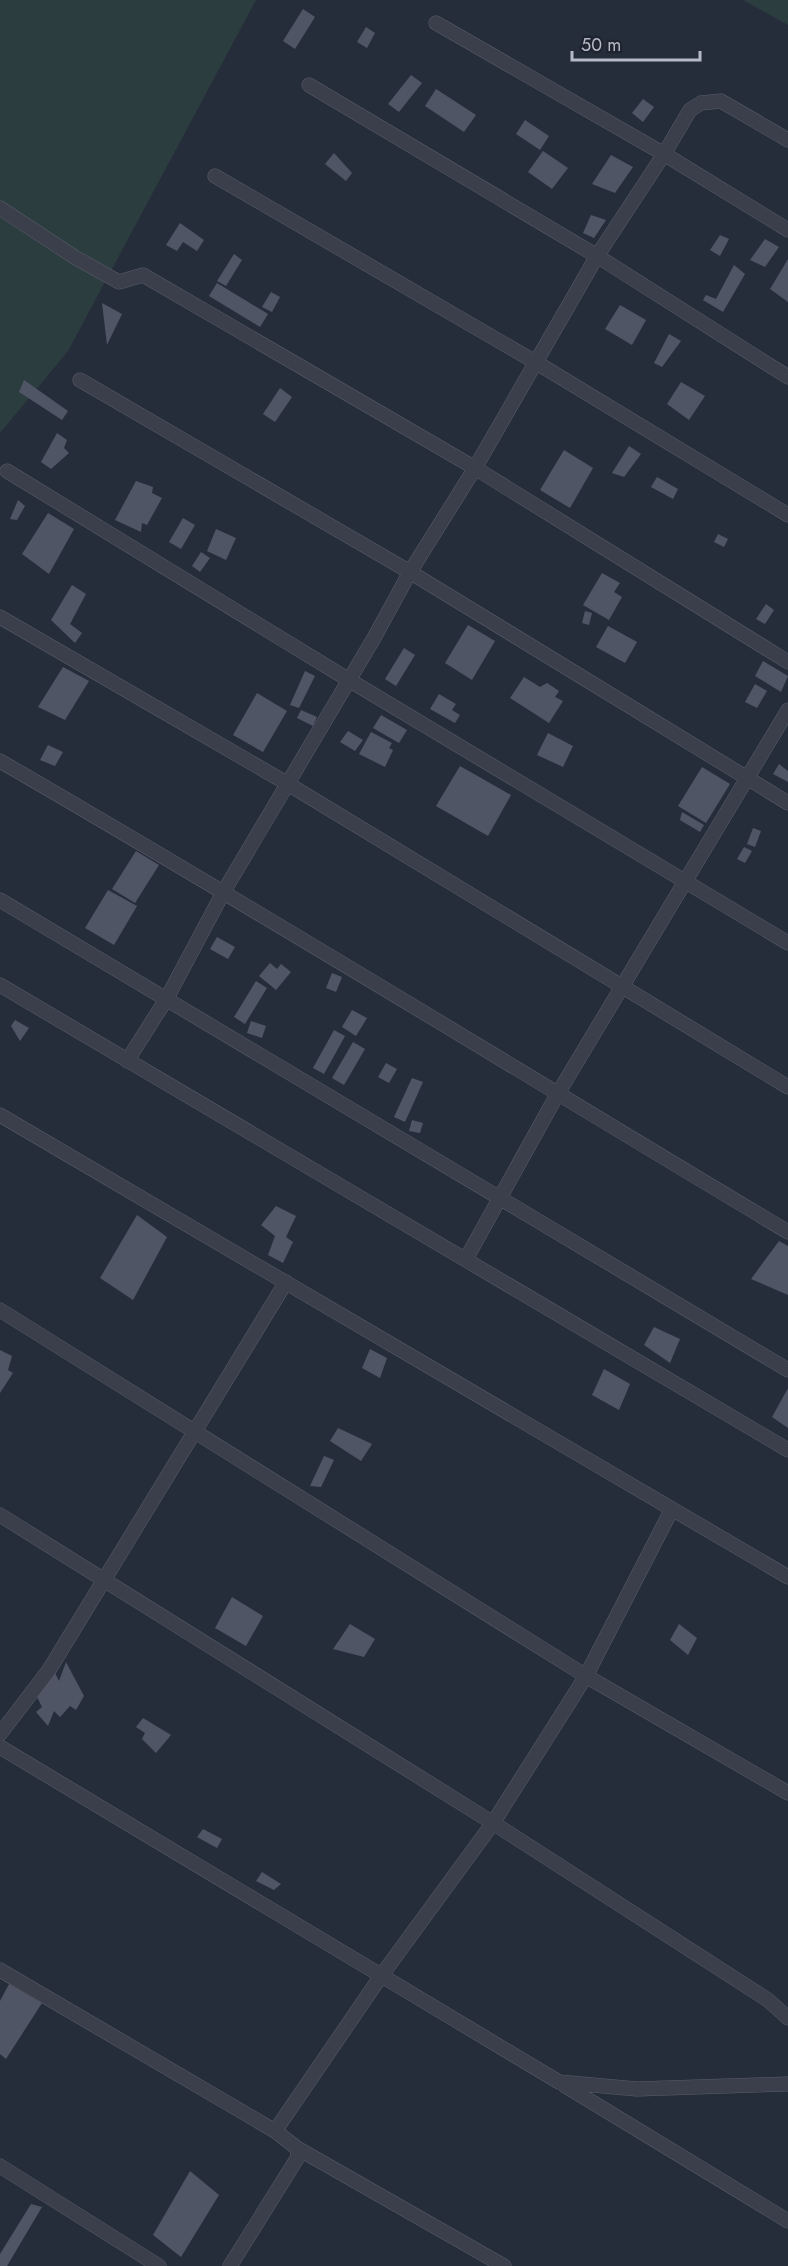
<svg xmlns="http://www.w3.org/2000/svg" width="788" height="2266" font-family="Jost,sans-serif">
<style>
.green{fill:#2c3d3f}
.building{fill:#505565}
.lines{fill:none;stroke-linecap:round;stroke-linejoin:round}
.minor-casing{stroke:#585d69;stroke-width:15}
.minor{stroke:#3a3f4b;stroke-width:14}
</style>
<rect width="100%" height="100%" fill="#262d3a"/>
<!-- green -->
<path class="green" d="M0,0H256L68,351L0,433Z
M743,0H788V25Z"/>
<!-- building -->
<path class="building" d="M303,9L315,17L295,49L283,41Z
M366,27L375,33L367,48L357,42Z
M411,75L422,83L399,112L388,104Z
M436,89L476,115L464,132L425,106Z
M643,99L654,107L643,122L632,113Z
M525,120L549,136L540,150L516,134Z
M543,151L568,168L552,189L528,172Z
M334,153L352,173L346,181L325,164Z
M611,155L633,167L615,193L592,184Z
M591,215L606,220L594,238L583,233Z
M180,223L204,240L197,251L183,242L177,251L166,245Z
M720,235L729,239L720,256L710,250Z
M765,239L779,247L765,267L750,260Z
M234,254L242,260L226,286L217,281Z
M788,259V302L770,289Z
M734,265L745,274L723,312L703,300L706,295L716,299Z
M217,283L268,314L260,327L209,296Z
M271,292L280,297L272,312L262,307Z
M102,303L122,314L107,345Z
M620,305L646,320L632,345L605,329Z
M669,334L681,341L662,367L654,363Z
M24,380L68,411L62,420L19,392Z
M681,382L705,396L689,420L667,404Z
M280,388L292,397L275,422L263,414Z
M57,433L67,440L64,448L69,453L51,469L41,462Z
M629,446L641,454L624,477L612,473Z
M564,450L593,468L570,508L540,490Z
M657,477L678,489L673,499L651,487Z
M136,481L153,487L152,493L162,498L147,525L142,523L141,532L115,520Z
M18,500L25,506L17,520L10,519Z
M48,513L74,529L49,574L22,554Z
M183,518L195,525L181,549L169,542Z
M216,529L236,538L226,560L207,551Z
M718,534L728,539L724,547L714,542Z
M201,552L210,558L200,572L192,566Z
M602,573L620,583L614,592L622,597L609,620L583,605Z
M72,585L86,594L70,624L82,633L75,643L51,620Z
M766,604L774,610L765,624L756,619Z
M585,611L592,613L589,625L582,623Z
M468,625L495,641L472,680L445,663Z
M608,626L637,642L625,663L596,647Z
M404,648L415,655L396,686L385,679Z
M763,661L788,676L781,692L755,676Z
M63,667L89,681L65,720L38,707Z
M305,671L315,676L299,708L290,705Z
M524,677L540,687L547,683L559,691L555,697L563,701L549,723L510,698Z
M755,684L767,691L757,708L745,702Z
M257,693L287,711L263,752L233,735Z
M439,694L456,704L452,710L460,715L455,723L430,709Z
M301,710L317,717L313,726L297,718Z
M381,715L407,730L399,743L373,728Z
M348,731L363,740L355,751L340,742Z
M371,732L392,743L389,748L393,750L385,767L359,754Z
M548,733L573,746L563,767L537,755Z
M48,745L63,752L55,766L40,760Z
M779,764L788,771V782L773,774Z
M460,766L511,795L488,836L436,806Z
M702,767L730,784L706,823L678,806Z
M682,812L704,825L700,832L680,820Z
M753,828L761,831L755,847L747,844Z
M744,847L752,851L745,863L737,859Z
M136,851L159,865L135,903L112,889Z
M108,890L137,906L114,945L85,928Z
M217,937L235,947L228,959L210,949Z
M270,963L277,969L281,964L291,972L276,990L259,976Z
M332,973L342,977L336,992L326,988Z
M256,981L267,988L245,1024L234,1017Z
M352,1010L367,1018L356,1036L342,1027Z
M15,1020L29,1028L20,1041L11,1026Z
M251,1021L266,1026L262,1038L247,1033Z
M334,1030L345,1036L324,1074L313,1068Z
M353,1042L365,1049L344,1085L332,1078Z
M386,1063L397,1069L389,1083L378,1077Z
M412,1078L423,1082L405,1122L394,1117Z
M412,1120L423,1123L420,1133L409,1131Z
M276,1206L296,1216L286,1237L293,1242L283,1263L268,1255L275,1236L261,1225Z
M137,1215L167,1237L133,1300L100,1278Z
M779,1241L788,1246V1295L751,1279Z
M654,1327L680,1339L670,1363L644,1345Z
M370,1349L387,1358L380,1378L362,1368Z
M0,1350L12,1356L8,1370L13,1373L0,1393Z
M604,1369L630,1384L619,1410L592,1395Z
M788,1388V1428L772,1417Z
M338,1428L372,1444L361,1461L330,1441Z
M324,1456L334,1460L321,1487L310,1486Z
M232,1597L263,1616L246,1646L215,1628Z
M350,1624L375,1639L364,1657L333,1649Z
M679,1624L697,1638L688,1655L670,1640Z
M66,1662L84,1696L76,1710L70,1706L60,1717L54,1711L48,1726L36,1712L42,1707L37,1697L55,1673L59,1681Z
M143,1718L171,1735L156,1753L142,1739L145,1733L136,1727Z
M203,1829L222,1839L217,1848L197,1837Z
M262,1872L281,1884L274,1890L256,1881Z
M9,1984L42,2003L6,2059L0,2054V2001Z
M190,2171L219,2195L181,2257L153,2235Z
M31,2204L42,2207L7,2266H0V2254Z"/>
<g class="lines">
<!-- minor casing -->
<g class="minor-casing">
<path id="minor" d="M436,23L664,154L788,230
M309,85L597,256L788,377
M215,176L537,363L788,515
M0,208L76,258L119,282L143,275L475,468L788,662
M80,380L410,572L788,803
M7,471L349,680L788,943
M0,617L288,784L788,1087
M0,761C265,914 525,1075 788,1232
M0,900L788,1370
M0,985L788,1450
M127,1061L167,998L224,891L374,638L410,572L475,468L597,256L664,154L690,110L701,103L721,101L788,140
M0,1115L788,1577
M466,1259L557,1095L788,710
M0,1310L586,1676L788,1793
M0,1515L493,1823L768,2000L788,2018
M0,1734L49,1670L286,1282
M0,1747L559,2082L637,2089L788,2084
M0,1970L275,2131
M564,2085L788,2221
M297,2148L504,2266
M0,2166L159,2266
M230,2266L298,2157L297,2148L275,2131L381,1976L493,1823L586,1676L672,1509"/>
</g>
<!-- minor -->
<use href="#minor" class="minor"/>
</g>
<!-- scale -->
<path d="M572 51v9h128v-9" fill="none" stroke="#b6bac6" stroke-width="3"/>
<text x="581" y="51" font-size="18" fill="#b6bac6" stroke="#1f2430" stroke-width="4.5" paint-order="stroke">50 m</text>
</svg>
